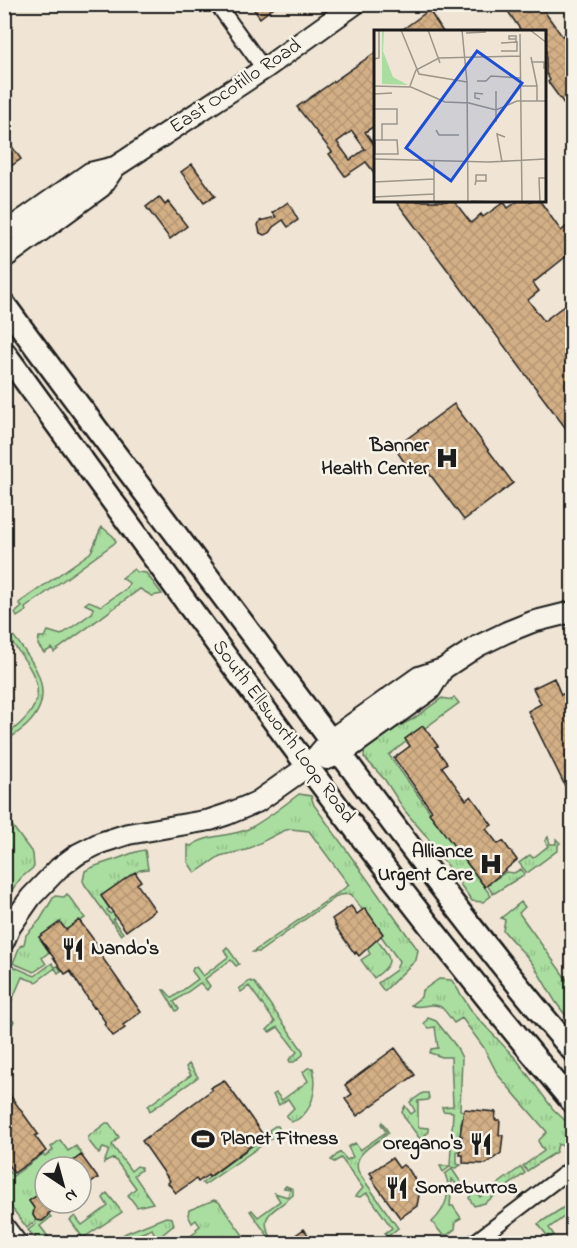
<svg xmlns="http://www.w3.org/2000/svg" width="577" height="1248" font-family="'Indie Flower',sans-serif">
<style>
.grass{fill:url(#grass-tufts);stroke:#637d5e;stroke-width:1.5}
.building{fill:url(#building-cross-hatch);stroke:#1c1c1c;stroke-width:1.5;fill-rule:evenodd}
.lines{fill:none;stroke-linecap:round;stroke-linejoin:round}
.street-casing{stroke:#1c1c1c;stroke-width:18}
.secondary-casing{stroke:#1c1c1c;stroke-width:24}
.primary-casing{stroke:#1c1c1c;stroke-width:26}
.street{stroke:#f7f3e8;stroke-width:14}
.secondary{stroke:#f7f3e8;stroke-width:20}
.primary{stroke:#f7f3e8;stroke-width:21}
.labels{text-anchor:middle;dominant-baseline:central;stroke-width:5;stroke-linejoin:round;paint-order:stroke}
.street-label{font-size:20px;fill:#1c1c1c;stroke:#f7f3e8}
.poi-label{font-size:20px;font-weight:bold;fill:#1c1c1c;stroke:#f7f3e8;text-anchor:end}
.inset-road{fill:none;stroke:#9b958a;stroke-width:1.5}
.view{fill:#1d4ed8;fill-opacity:0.15;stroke:#1d4ed8;stroke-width:3}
.inset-edge{fill:none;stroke:#1c1c1c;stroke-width:3}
</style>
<defs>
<pattern id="grass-tufts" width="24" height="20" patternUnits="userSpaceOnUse" patternTransform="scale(1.5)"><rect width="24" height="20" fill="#aadea0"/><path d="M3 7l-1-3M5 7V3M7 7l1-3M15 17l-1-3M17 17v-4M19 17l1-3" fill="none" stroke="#92be89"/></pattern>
<pattern id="building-cross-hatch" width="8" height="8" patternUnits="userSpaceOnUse" patternTransform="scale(1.5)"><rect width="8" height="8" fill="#d3af85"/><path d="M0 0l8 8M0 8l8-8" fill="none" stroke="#b59672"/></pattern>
</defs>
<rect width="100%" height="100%" fill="#f0e5d4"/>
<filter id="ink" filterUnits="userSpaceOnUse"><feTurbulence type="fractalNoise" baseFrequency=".0167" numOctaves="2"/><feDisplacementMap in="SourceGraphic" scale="12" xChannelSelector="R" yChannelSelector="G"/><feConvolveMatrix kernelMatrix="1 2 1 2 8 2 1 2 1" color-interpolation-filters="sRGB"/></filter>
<g filter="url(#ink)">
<!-- grass -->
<path class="grass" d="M102,527L113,536L116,542L25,608L26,611L17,617L15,613L22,607L19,603L90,553C96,545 96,536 102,527Z
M134,569L137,572L146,573L162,594L152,596L140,589L54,652L52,648L44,653L38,645L39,637H45L48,631L61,635L92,613L93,608L85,604L89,601L101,606L127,588L129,583L122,578Z
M9,630C30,658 61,692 27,725C21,731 12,736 5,742V736C58,698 37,676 5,633Z
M454,697L459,703L425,728L423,726L405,739L407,741L389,755L491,896L483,902L472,901L427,837L405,811L385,780L364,757L365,746L374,739L413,719L442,698L452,700Z
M299,794L311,796L314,805L418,950L416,960L384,991L378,983L396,970L399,961L351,894L339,895L259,952H253L349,885L309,831L290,829L283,831L246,850L220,856L195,873L188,862V845L191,846C207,834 230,837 248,829C266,820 283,806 299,794Z
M5,816L33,854L34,867L21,878L5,899Z
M548,837L550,844H556V839L560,843L558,845V850L527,873L519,863L530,855L533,858L548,846L545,841Z
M145,850L148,869L140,870L101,896L109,908L107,910L110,914L113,912L116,917L113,920L123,933L121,935L85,885L83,881L85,871C97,864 109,862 122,857C130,854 136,851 145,850Z
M521,869L525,874L493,894L487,885L506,872L514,873Z
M67,894L85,918L66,930L39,937L49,952L42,958L46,964L34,972L13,963L20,946L24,944L26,935L40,920L53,898L55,896L64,897Z
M521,902L525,907L519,913L572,987V1022C554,1005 546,983 532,963C523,951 512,942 503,930L505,920L501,918Z
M377,940C391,959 396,962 374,978L361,960L370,954L367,948Z
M227,947L239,964L236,966L231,960L205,979L210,986L207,990L200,983L174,1002L179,1009L176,1011L163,990H165L172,998L198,979L192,971L193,968L196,967L203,976L228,957L224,950Z
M52,963L55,967L58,966L61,971L58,973L55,968L36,982L22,977L5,1017L14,1021L11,1027L5,1026V984L12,966L35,976Z
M439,979L451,980L453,982L473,1013L517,1060L553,1109L572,1127L571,1141L563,1146L558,1144L556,1152L527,1171L523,1166L544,1151L538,1141L547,1132L498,1075L484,1048L462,1018L454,1023C450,1018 446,1011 441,1007C431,1001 420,1010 411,1005L421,997L422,991Z
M250,981L255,983L303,1051V1055L294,1062H290L289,1060L297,1052L278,1027L270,1032L267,1030L275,1022L249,986L241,992L239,989Z
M428,1018L436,1021L456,1046L462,1058L460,1110L464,1111L463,1123H461L460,1151H457V1164L461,1165L456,1168L450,1167L443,1172L440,1166H450L453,1112L443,1111L442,1107L453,1106L451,1057H442L430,1053L431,1049L438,1048L435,1027L428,1028L424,1024Z
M189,1064L198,1077L150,1111L148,1106L191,1075L186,1067Z
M308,1068H313C318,1087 313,1116 291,1122L286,1116L294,1108L288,1099L279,1105L273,1095L276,1093L282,1100L308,1081L303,1072Z
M423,1093H428L429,1098L428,1100L418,1101V1127L428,1128L429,1132L420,1139L404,1117L402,1112L405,1106L411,1114L415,1111L410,1102Z
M382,1122L389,1133C376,1143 350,1154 359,1173L398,1228L387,1237L385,1233L392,1228L367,1193L360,1197L356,1196L363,1188L341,1158L334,1162L331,1160L340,1152L347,1160L353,1157L348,1147L355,1143L360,1150L386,1132L381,1124Z
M106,1123H109L119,1137L112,1145L131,1171L137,1166L141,1167V1170L134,1175L153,1203L137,1207L128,1195L136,1188L114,1158L104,1163L109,1150L103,1148L99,1154L88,1140L89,1136Z
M275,1126H278L281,1132L204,1185L202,1183L270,1133L269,1130Z
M60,1140L68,1151L76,1146L83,1156H81L67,1167H45V1190L29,1201L34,1208L33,1215L36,1220L43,1221L47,1217L48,1213L51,1217L40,1226L53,1243H40L28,1230L36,1224L35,1221L27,1228L5,1199L4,1165L13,1176L43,1154L45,1156L53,1150L51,1147Z
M521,1167L525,1173L485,1203L474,1206L469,1198L473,1192L475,1191L480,1197Z
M452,1169L462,1184L458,1186L452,1179L450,1206H453L461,1218L456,1221L455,1229L447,1235L442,1234L432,1222C445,1210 453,1191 445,1174Z
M286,1186L293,1189V1195C274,1213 254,1214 275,1243H273L250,1211L252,1210L258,1217L280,1201L275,1193L288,1197L290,1189L284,1188Z
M107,1193L122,1212L83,1238L70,1220L75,1216L82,1225L108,1206L103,1198Z
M214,1200L219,1202L248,1242L245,1244L190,1243L188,1238L197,1231L196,1229L200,1226L196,1220L192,1223L188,1215L189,1210Z
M572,1202V1211L549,1228L554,1235L549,1238L538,1224Z
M166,1217L172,1218L174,1225L157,1239L152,1229L127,1239L129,1243L122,1242L109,1243L126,1233Z"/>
<!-- building -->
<path class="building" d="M250,4H278L260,18Z
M503,4H539L562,36L573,28V116L548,82L550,80L546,73V32H522Z
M429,10L443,32H399L417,19Z
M376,52V125L365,132L376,147V175L366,162L345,176L329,154L332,152L297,107ZM352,131L365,149L350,160L337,142Z
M10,144L21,159L4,171V148Z
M192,164L215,196L204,203L181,172Z
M159,197L165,205L168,202L187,226L170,239L146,207Z
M396,201H454L471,223L481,214L483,217L504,202L508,208L518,201H540L561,231L573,221V251L533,283L539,291L528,300L544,321L573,299V438Z
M288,202L298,220L288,227L283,220L273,227L269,233L264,235L260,233L258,225L260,221L276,217L273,213Z
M454,404L513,483L464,520L423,465L422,466L419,462L409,469L398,453L407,446L404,441Z
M554,678L561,695L573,689V802L528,711L541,704L533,688Z
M423,726L438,746L435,747L447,763L442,767L466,800L471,796L492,825L486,829L498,844L503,841L517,860L485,887L429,813L432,811L394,758L410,746L405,739Z
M135,872L141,881L137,884L155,910L126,931L101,896Z
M351,906L357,914L365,908L383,934L359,956L356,952L355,954L335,926H336L332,919Z
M79,920L102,951L99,953L141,1012L123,1025L125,1028L113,1036L104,1024L106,1023L95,1007L94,1008L70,971L65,974L39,937L60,922L66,930Z
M395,1048L415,1075L357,1116L345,1099L352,1094L345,1085Z
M224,1080L264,1136L209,1177L208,1175L198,1182L196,1179L176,1193L168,1183L170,1181L142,1141L212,1090L210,1088Z
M4,1087L38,1134L35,1136L46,1151L14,1173L4,1160Z
M464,1109L496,1112L495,1120H500L499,1135H503L501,1153L486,1164L463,1163V1155H460L462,1136H460Z
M81,1155L98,1178L81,1190V1167H65Z
M392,1158L399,1168L403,1165L409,1170L419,1186L415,1189L419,1195L417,1206L400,1218L371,1178L373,1177L370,1173Z
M45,1190V1203H63L48,1214L47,1217L42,1221L36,1220L33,1215L34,1208L29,1201Z
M304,1229L314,1244H283Z"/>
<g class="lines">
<!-- street casing -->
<g class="street-casing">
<path id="street" d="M217,4L264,69
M472,1244L572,1168"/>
</g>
<!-- secondary casing -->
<g class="secondary-casing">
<path id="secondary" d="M4,233L90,173L115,167L264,69L355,4
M4,258L101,187L115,167
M327,759L341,754L430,690L443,669
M4,941L10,927L31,897L59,868L78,854L100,843L128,834L210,820L228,814L257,802L308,766L330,740L419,677L443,669L478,646L507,632L532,622L572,612
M4,1227L17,1244"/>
</g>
<!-- primary casing -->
<g class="primary-casing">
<path id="primary" d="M4,304C96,430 191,553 284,678C378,803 470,931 572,1050
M4,352C189,606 371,862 572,1102"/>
</g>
<!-- street -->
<use href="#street" class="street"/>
<!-- secondary -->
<use href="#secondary" class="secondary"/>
<!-- primary -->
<use href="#primary" class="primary"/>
</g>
</g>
<!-- icons -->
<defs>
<g id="hospital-bare" transform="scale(1.8)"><path d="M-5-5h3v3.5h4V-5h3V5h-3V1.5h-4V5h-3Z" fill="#1c1c1c" stroke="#f7f3e8" stroke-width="2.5" paint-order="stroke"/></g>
<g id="restaurant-bare" transform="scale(1.8)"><path d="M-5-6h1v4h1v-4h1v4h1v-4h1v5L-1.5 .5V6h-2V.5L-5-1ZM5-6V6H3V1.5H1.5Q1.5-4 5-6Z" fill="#1c1c1c" stroke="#f7f3e8" stroke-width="2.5" paint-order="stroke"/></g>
<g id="stadium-bare" transform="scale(1.8)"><path d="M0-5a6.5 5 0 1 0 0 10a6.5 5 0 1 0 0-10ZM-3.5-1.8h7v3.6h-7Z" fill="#1c1c1c" stroke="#f7f3e8" stroke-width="2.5" paint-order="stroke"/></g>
</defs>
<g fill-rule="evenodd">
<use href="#hospital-bare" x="447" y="458"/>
<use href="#hospital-bare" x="491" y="864"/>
<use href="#restaurant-bare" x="73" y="949"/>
<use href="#stadium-bare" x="203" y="1139"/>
<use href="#restaurant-bare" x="481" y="1144"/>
<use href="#restaurant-bare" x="397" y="1188"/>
</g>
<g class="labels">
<!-- street labels -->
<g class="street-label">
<text transform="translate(236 87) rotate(-34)">East Ocotillo Road</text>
<text transform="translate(283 732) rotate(53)">South Ellsworth Loop Road</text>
</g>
<!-- poi labels -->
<g class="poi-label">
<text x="429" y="446">Banner<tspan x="429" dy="23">Health Center</tspan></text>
<text x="473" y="852">Alliance<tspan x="473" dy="23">Urgent Care</tspan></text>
<text x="91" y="949" text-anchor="start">Nando's</text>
<text x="221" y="1139" text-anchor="start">Planet Fitness</text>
<text x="463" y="1144">Oregano's</text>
<text x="415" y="1188" text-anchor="start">Someburros</text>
</g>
</g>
<!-- overview -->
<g transform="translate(374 30)">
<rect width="172" height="172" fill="#f0e5d4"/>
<path d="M10,0L9,21L19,47L34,55L8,54V2Z" fill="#aadea0"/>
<path class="inset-road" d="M27,0L45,44L93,52M54,0L66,33M88,0L93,52L94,172M156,0L173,13M92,3L112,2M146,4L148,172M142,9H135V6H142V12M127,13L143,12V21H127M157,27L163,56M0,29L5,28V0M157,32H170V39M103,51H112L117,46L146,48M0,56L37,57L71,72L96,73M36,56L42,40L65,28L147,26M148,56H163V71M122,61V92M0,64L18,63M106,69L101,68V63L109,64M95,73L122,80L143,71H173M0,79H23V94H8V110M62,100L65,105H85M0,110H23L24,124H1V110M0,129L115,132L171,129M60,131V172M128,132L123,104L131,107M0,152L60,149M101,155L102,151H112V145H102V151M0,167L60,164M97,171L126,172M166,172L165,148H173"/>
<path class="view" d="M103,21L148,53L77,151L32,118Z"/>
<rect width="172" height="172" class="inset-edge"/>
</g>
<!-- margin -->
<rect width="577" height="1248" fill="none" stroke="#f7f3e8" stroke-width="24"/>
<rect x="12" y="12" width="553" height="1224" fill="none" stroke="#1c1c1c" stroke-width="2" filter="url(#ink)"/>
<!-- north arrow -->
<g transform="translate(63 1185) rotate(144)"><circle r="28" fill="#f7f3e8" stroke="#9f9d96" stroke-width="1.5"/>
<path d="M0-4.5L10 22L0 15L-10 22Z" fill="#1c1c1c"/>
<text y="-9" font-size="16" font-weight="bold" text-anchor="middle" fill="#1c1c1c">N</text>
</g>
</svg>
